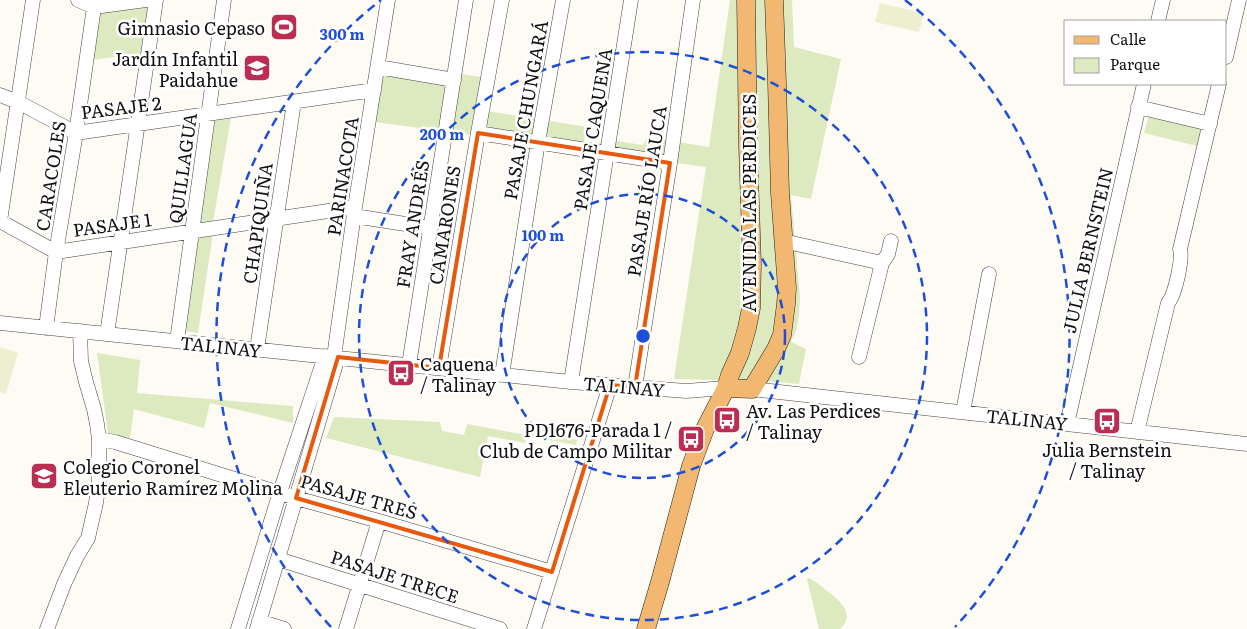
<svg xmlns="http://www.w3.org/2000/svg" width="1247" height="629" font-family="Literata,serif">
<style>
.green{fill:#dde9bf}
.pitch{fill:#ecf0d0}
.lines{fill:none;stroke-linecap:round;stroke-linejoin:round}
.minor-casing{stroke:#444;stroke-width:15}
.major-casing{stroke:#222;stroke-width:19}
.minor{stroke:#fff;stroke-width:14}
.major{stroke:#f2b871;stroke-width:18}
.marked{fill:none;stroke:#e8590c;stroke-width:4;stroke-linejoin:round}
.ring{fill:none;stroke:#1d4ed8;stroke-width:2.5;stroke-dasharray:9 6}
.labels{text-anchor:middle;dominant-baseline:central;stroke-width:5;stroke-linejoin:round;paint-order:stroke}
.poi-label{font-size:18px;fill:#111;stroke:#fff;text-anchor:end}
.street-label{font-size:18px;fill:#111;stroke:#fff}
.centre{fill:#1d4ed8;stroke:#fff;stroke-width:2.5}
.ring-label{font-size:15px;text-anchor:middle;font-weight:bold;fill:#1d4ed8;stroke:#fff;stroke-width:5;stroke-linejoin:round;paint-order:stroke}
</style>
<rect width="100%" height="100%" fill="#fefbf5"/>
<!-- green -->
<path class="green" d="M730,0H792L794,47L841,59L811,199L791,195L800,297L799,315L796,331L791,342L806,349L799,384L766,381L674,379L706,167L375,122L384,61L492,79L487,111L587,127L584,141L602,143V139L643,145L647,137L709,147Z
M150,7L144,53L92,60L98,13Z
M232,112L213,222L196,224L215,115Z
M1149,115L1201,128L1197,146L1144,133Z
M213,233L198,333L183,331L196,234Z
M97,353L140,360L137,393L293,406V423L210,403L204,428L134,409L130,438L108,433Z
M334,417L440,422L442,431L464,435L467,424L526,435L527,430L577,440L576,445L526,436L525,443L488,436L480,477L326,438Z
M809,578C815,581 821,586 826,590C838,599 857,614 840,629H819L807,579Z"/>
<!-- pitch -->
<path class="pitch" d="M880,3L924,13L919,32L875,22Z
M0,347L18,353L6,394L0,392Z"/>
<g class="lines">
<!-- minor casing -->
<g class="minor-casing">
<path id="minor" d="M78,0L94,7L146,0
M1158,21L1163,0
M1226,57L1239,0
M378,67L454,80
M0,95L18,102L76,133L374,90
M1138,107L1210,124
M478,133L670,163
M354,216L431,228
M0,221L56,252L355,207
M0,221L33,0
M783,241L882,263
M0,323L571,382L686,391L726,388
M46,328L56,252L76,133L95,0
M107,334L156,0
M177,341L224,0
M257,349L294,102
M334,357L355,207L388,0
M859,357L882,263L888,254L891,241
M409,365L466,0
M439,368L478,133L502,0
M502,375L538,142L563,0
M571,382L631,0
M635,387L670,163L693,0
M752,389L1247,444
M963,412L989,274
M1067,424L1144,84
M1137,432L1168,303C1175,295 1183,259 1180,249L1219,84
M99,439L115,442L296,498L379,521L552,572
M278,559L500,629
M259,621L284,629
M47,629L64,584L77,556L88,538L96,503L99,481V439L97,424L94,409L86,382L81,361L80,331
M238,629L280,492L325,356
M257,629L338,357
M346,629L379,521
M534,629L610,385"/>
</g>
<!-- major casing -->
<g class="major-casing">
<path id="major" d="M726,388L752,389L776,349L782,335L786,304L787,288L780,193L777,83L774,0
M646,629L660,582L691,466L705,429L726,388L730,375L740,353L747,328L751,308L752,264L748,147L746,0"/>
</g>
<!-- minor -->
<use href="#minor" class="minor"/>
<!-- major -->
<use href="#major" class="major"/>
</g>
<!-- marked area -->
<path class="marked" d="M478,133L670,163L635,387L610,385L552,572L296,498L338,357L439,368Z"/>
<!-- distance rings -->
<g class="ring">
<circle cx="643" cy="336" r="142"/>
<circle cx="643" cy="336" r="284"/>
<path d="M331 627A426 426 0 0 1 381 0M905 0A426 426 0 0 1 955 627"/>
</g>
<!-- icons -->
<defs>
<g id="stadium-square" transform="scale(1.4375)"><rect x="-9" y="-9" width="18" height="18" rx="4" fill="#bc2e51" stroke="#fff"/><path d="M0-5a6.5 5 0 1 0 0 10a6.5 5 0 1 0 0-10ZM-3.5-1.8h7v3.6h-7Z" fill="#fff"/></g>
<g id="school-square" transform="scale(1.4375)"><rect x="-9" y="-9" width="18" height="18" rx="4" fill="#bc2e51" stroke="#fff"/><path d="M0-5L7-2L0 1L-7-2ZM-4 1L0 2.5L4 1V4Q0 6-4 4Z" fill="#fff"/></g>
<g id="bus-square" transform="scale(1.4375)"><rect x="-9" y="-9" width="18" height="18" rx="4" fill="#bc2e51" stroke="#fff"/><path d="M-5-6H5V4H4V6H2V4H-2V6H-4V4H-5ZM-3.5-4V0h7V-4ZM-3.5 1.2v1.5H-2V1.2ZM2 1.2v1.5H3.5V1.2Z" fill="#fff"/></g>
</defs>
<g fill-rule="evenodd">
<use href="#stadium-square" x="284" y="27"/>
<use href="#school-square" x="257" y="68"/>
<use href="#bus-square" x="401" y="373"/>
<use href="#bus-square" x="727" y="420"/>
<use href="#bus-square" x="1107" y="421"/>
<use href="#bus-square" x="691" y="439"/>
<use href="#school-square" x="44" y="476"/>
</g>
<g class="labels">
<!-- poi labels -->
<g class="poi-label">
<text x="265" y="27">Gimnasio Cepaso</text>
<text x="238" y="58">Jardín Infantil<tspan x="238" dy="21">Paidahue</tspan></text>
<text x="420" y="363" text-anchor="start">Caquena<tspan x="420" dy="21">/ Talinay</tspan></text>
<text x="746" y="410" text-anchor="start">Av. Las Perdices<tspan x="746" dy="21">/ Talinay</tspan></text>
<text x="672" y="429">PD1676-Parada 1 /<tspan x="672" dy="21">Club de Campo Militar</tspan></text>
<text x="1107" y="449" text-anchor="middle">Julia Bernstein<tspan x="1107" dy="21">/ Talinay</tspan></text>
<text x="63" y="466" text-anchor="start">Colegio Coronel<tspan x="63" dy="21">Eleuterio Ramírez Molina</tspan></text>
</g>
<!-- street labels -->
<g class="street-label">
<text transform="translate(121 107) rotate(-7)">PASAJE 2</text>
<text transform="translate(525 110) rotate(-80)">PASAJE CHUNGARÁ</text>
<text transform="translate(592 129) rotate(-81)">PASAJE CAQUENA</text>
<text transform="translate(182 168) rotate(-82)">QUILLAGUA</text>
<text transform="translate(50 176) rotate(-81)">CARACOLES</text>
<text transform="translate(342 176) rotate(-81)">PARINACOTA</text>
<text transform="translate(646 191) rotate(-81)">PASAJE RÍO LAUCA</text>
<text transform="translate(748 203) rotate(-90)">AVENIDA LAS PERDICES</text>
<text transform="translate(257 223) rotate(-82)">CHAPIQUIÑA</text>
<text transform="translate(112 224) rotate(-8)">PASAJE 1</text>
<text transform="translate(412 224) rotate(-81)">FRAY ANDRÉS</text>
<text transform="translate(444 225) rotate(-81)">CAMARONES</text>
<text transform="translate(1087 250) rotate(-77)">JULIA BERNSTEIN</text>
<text transform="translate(221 346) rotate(6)">TALINAY</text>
<text transform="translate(624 386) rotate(5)">TALINAY</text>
<text transform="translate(1027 419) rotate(6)">TALINAY</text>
<text transform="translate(359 496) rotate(16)">PASAJE TRES</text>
<text transform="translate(395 576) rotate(18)">PASAJE TRECE</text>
</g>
</g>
<circle cx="643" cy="336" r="8" class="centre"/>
<g class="ring-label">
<text x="342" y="40">300 m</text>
<text x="442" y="140">200 m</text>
<text x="543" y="241">100 m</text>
</g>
<!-- legend -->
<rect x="1064" y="20" width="162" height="65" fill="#ffffff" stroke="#a0a0a0"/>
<rect x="1074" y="36" width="25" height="8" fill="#f2b871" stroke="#a0a0a0"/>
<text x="1110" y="45" font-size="15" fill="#111111">Calle</text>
<rect x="1074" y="58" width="25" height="15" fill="#dde9bf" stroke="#a0a0a0"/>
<text x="1110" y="70" font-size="15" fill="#111111">Parque</text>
</svg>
